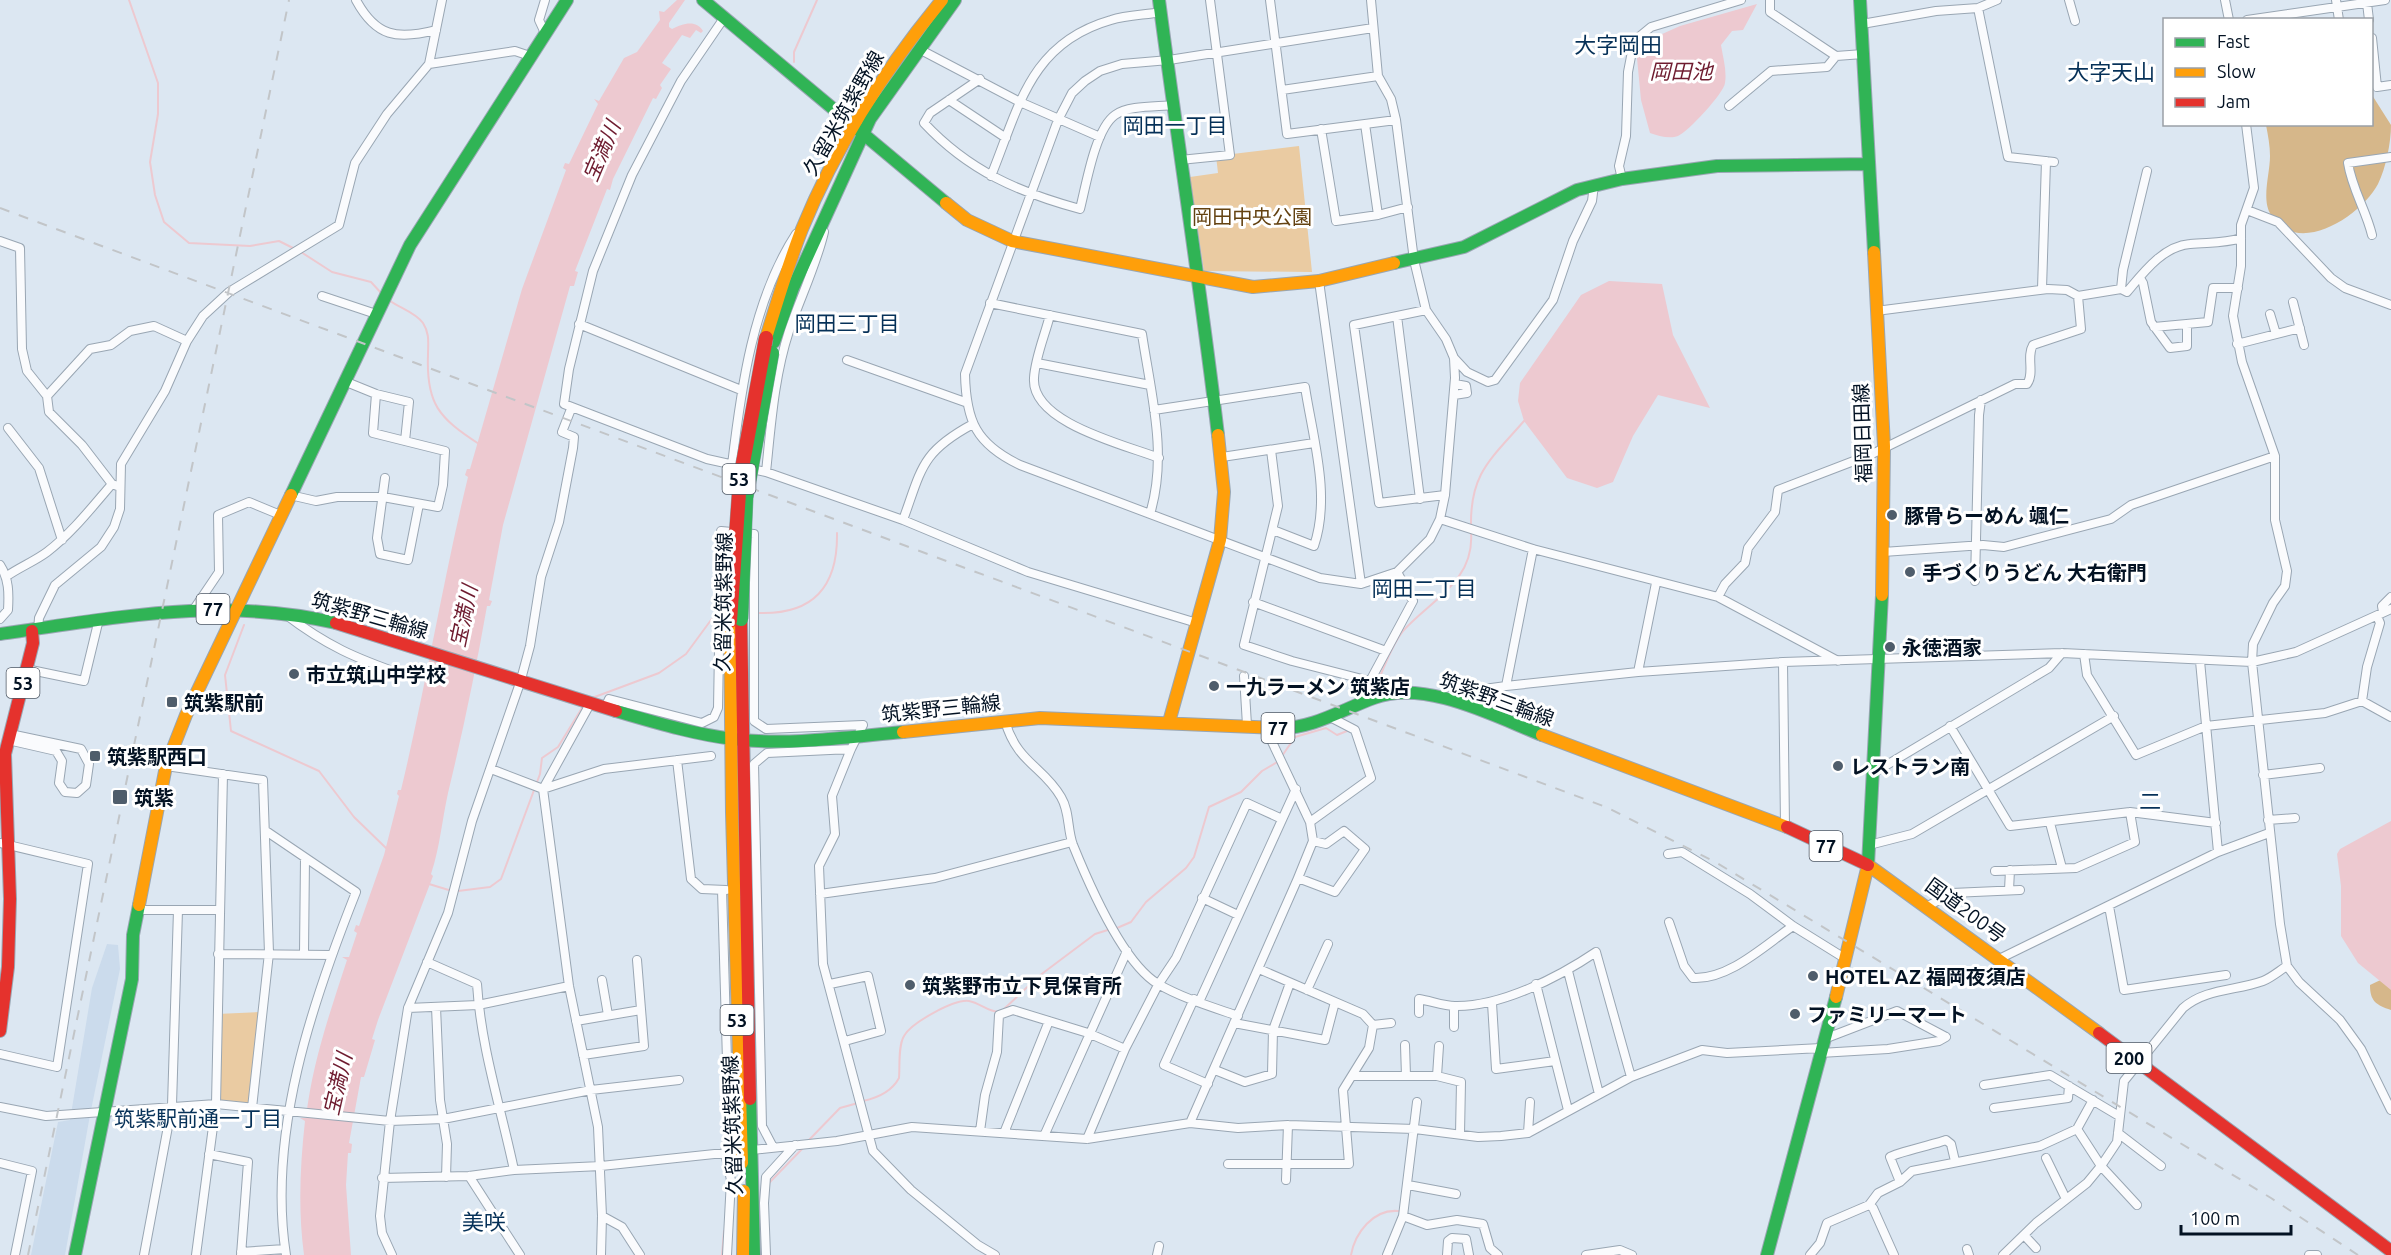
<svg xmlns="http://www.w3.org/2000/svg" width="2391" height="1255" font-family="Ubuntu,'Noto Sans JP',sans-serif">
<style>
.built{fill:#cbdbec}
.green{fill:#eacba2}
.forest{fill:#d6b78a}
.water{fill:#edc9d0}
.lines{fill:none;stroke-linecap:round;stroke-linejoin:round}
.stream{stroke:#edc9d0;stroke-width:2}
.street-casing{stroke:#99a6b3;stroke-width:10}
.fast-casing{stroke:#99a6b3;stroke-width:14}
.slow-casing{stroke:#99a6b3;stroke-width:14}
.jam-casing{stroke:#99a6b3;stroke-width:14}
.street{stroke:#fafbfd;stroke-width:8}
.fast{stroke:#30b455;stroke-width:12}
.slow{stroke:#ff9f0a;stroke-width:12}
.jam{stroke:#e5322d;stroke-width:12}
.rail{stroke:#c2c5c8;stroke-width:2;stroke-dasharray:10 10;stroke-linecap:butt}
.fast-bridge-casing{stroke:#8ca6ab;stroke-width:15;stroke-linecap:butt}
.jam-bridge-casing{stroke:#8ca6ab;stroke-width:15;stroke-linecap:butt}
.fast-bridge{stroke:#30b455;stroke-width:14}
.jam-bridge{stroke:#e5322d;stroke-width:14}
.poi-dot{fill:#4f5d6b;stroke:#fff;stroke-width:2}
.labels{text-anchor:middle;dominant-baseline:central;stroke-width:6;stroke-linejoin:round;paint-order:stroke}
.shield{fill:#fff;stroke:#4f5965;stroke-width:1.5}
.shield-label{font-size:18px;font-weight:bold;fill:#031223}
.street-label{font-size:20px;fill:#031223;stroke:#fff}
.park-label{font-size:20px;fill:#644211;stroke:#fff}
.poi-label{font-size:20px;font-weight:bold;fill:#031223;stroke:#fff;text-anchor:start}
.water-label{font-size:21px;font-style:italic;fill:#6e1b2f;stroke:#fff}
.neighbourhood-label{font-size:21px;fill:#063158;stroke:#fff}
.quarter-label{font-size:22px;fill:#063158;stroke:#fff}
</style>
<rect width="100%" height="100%" fill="#dce7f2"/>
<!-- built -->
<path class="built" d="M107,944L118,945L120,969L90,1115L65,1255H31L58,1122L70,1120L92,988Z"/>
<!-- green -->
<path class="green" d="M1299,146L1312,272L1204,271L1190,177L1218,173L1216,156Z
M262,1012L252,1108L216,1104L217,1014Z"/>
<!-- forest -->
<path class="forest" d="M2372,95L2391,125C2391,142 2386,168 2378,184C2362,215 2298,258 2271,215C2261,200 2270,174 2270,156C2270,146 2268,135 2266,125L2372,124Z
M2391,975V1010C2376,1005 2370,1001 2370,985Z"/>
<!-- water -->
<path class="water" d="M677,0H685L669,23V27L672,29C682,24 696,19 703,31L701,33L696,30L690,38L682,35L662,63L671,69L660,85L662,88L656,99L653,98L613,179L610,190L607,189L575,271L578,272L574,286H570L503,525L489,600L492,601L490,606H487C476,669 463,731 448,793C442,820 440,847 431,874L433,876L378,1020L372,1039L375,1040L364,1077H361L349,1143L352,1144L351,1153H348L346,1185L351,1255H304C298,1210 300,1166 305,1121L300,1118H306C312,1064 330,1012 347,960L342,957H349L357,933L354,931L356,925L359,926L384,855L399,796L397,794L398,790H401C426,686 443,580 468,477L465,475L467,469H470L522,289L566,170L563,168L565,163L569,164L598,104L594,99L599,101L624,58L637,52L660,20L659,11L664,12Z
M1757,4L1743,30L1732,31L1721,45C1723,58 1727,70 1725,83C1724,93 1688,132 1678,136C1670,139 1658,136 1650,133L1641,100L1637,58L1651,39L1680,26Z
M1609,281L1662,284L1673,335L1710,408L1658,395L1633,436L1613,482L1597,488L1567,478L1524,421L1518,401L1520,383L1581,295Z
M2391,821V990L2358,963L2341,936V886L2337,854L2340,849Z"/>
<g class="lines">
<!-- stream -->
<path class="stream" d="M129,0L158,83V114L150,162L155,195L164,222L189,243L250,246L279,241L293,248
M794,62V52L817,0
M301,252L332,272L371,282L382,294
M389,300C399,308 415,312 423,323C430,334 428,343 428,355C426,404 439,418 479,444
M1471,526C1470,473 1491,459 1524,421
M758,613C813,615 838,587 837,533
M244,625L225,675L231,731L319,771L354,817L386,848
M1378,681C1385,666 1392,644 1403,631C1431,600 1475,581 1471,532
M592,698L659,673L686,654L711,620L717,617
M1282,756L1295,737L1326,728L1337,735L1347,731
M429,884L452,891
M458,891L490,887L501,879L540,774L542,758L558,747L582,708
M1117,928L1131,922L1146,902L1186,868L1194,857L1209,807L1241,792L1262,771L1279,761
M1004,1009L1039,976L1095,934L1111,929
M863,1101C877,1098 892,1091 899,1078C900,1066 898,1046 904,1036C911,1023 954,999 969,1001C980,1003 988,1012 999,1012
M807,1142L840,1108L858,1103
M768,1184L804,1147
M722,1255L724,1231
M1351,1255C1355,1233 1373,1209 1398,1211"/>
<!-- street casing -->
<g class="street-casing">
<path id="street" d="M356,0C376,37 397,40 436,30
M545,0L539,20L545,33
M1270,0L1287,134L1396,120
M1371,0L1378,76L1391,99L1396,120L1414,260L1426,310L1446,339L1454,358L1455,378L1445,495L1440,519L1430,539L1397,572L1361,584L1320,578L1020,465C976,444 966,421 965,374L1058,120L1072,93L1085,81L1100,71L1122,64L1169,60L1373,28
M1770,0V12L1836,56L1863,54
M2069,0L2075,21
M2225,0L2229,20
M2336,0L2339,20
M2367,3L2369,20
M1978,8L2008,157L2054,162
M724,18L681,81L632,175L593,271L569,369L564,404L707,459L766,472L903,520L1028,572L1197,623
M2247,20L2385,0
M1862,24L1936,11L1978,8L1997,0
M2372,38L2377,87L2391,85
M919,49L1020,102L1100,137
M429,64L515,51L530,56
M980,79L930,113L924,123C969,171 1018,192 1080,209C1086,186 1095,129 1115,115C1129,105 1157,107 1174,105
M1282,90L1378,76
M949,100L1006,138
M1729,106L1771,71L1827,67L1836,56
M1365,124L1378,215
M2246,124L2254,188L2241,225V266L2233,316L2242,362L2275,456V520L2287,571L2285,586L2273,603L2253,644L2252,662L2280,924L2287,966L2299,982L2340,1020L2361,1049L2391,1110
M1321,129L1336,221L1378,215L1408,207
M1180,160L1230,155L1210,0
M991,176C1019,107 1030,43 1111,20C1127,15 1145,15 1161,12
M1622,179L1619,166L1626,136L1628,72L1634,41L1651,27L1741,0
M2247,210L2278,222L2331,278L2345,288L2391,305
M2372,235C2366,210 2352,189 2348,163L2391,157
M0,241L20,248L22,349L27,371L47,396L49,412L82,445L112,484L120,487
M2140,278L2143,283L2151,322L2170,348L2187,346V324
M1319,281L1361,584
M2042,289L2046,161
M2121,289L2123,270L2147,171
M322,296L376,314
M2293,302L2304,345
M990,303L1142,334C1151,394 1168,455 1150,514
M1426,310L1354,325L1379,503L1445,495
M1876,311L2048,289L2067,290L2078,296L2121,289L2127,292C2143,273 2163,246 2190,244C2207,242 2223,244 2241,238
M2270,314L2276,334
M1050,315C1045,335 1035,358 1034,378C1031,423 1126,445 1159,458
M1397,316L1420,499
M579,324L741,390
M2154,327L2208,322L2213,288H2238
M2237,344L2300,328
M1454,358L1467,372L1488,382L1495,380L1553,300L1573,241L1592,201L1594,185
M847,360L965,402
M1037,363L1150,385
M344,381L376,394L409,402L405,441
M1454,395L1467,393L1466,386L1455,384
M47,396L90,349L111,345L130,331L154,326L187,341
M1154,410L1305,387C1313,439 1331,496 1314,546L1273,530
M8,428L39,468L62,540
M1271,450L1278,506L1244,645L1292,661L1370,681L1413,601L1397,572
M1222,457L1314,443
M732,465C741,388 753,300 796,234
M766,472C771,425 774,377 789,331C800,298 816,266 824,232
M385,478L377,538L380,554L408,560L419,504
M290,495L316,501L337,497H383L438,507L443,485L445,451L373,433L376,394
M1440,519L1533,549L1718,597L1838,661
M903,520C922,468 921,452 973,424
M1883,552L1983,545L2004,547L2111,519L2131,505L2275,456
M0,565C9,579 9,593 8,610L0,619
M7,576C20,567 35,561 47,552C72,533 92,507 112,484
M1975,581L1979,415L1981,400
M1718,597L1725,584L1745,563L1748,548L1775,512L1778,490L1872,454L2015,384H2027C2035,373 2026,357 2033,345L2081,329L2078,296
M1253,602L1386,651
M194,609L219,572L218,515L249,502L278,514
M2383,612L2382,606L2391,597
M285,614C327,646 355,658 404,675
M38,630L39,618L55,585L101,547L114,527L120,509L121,464L165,391L187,341L203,316L229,292L339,225L355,163L387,114L429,64L442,0
M2084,654L2087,675L2136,755L2206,726L2325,713L2362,701L2391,717
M2200,661L2218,852
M1783,662L1785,826
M26,669L84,681L99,619
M1638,672L1656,583
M1244,676L1247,725
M1506,686L1533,549
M1445,698L1462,692L1506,686L1638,672L1783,662L2062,653L2252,662L2296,652L2391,609
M2362,701L2367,667L2380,623L2377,616
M590,704L543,789L569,986L598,1127L602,1216L601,1255
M605,708L609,699L702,723L714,717L718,708L721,531L754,534V721L766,729L863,725L851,749L832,796L835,834L819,866L823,964L873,1151L911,1190L978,1245L995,1255
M1005,721C1017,763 1043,766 1061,797C1070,812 1067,829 1073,845C1088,882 1123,963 1158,984C1182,998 1212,1007 1238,1016
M1950,726L2010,826L2130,812L2216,823
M1265,727L1310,822L1313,841L1298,878L1335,892L1365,849L1344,831L1326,844L1313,841
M8,740L56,751L62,761L59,783L65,792L77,793L86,785L89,764L81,749L10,734
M677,760L691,879L702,889L726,890
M166,766L263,780L269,953L252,1108
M491,769L543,789L604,769L711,756
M1875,772L2049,668L2062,653
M2263,775L2320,768
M2268,820L2295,818
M1310,822L1371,778L1355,730L1330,717
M2050,823L2062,868
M266,831L356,892C312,1003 267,1134 286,1255
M0,843L88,864L57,1067L0,1054
M1869,845L1912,834L2114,716
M1668,854L1682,852L1750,894L1793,926L1846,959
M1995,871L2076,868L2135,842L2130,812
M722,890L729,1129L725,1153L731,1180L727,1255
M2009,890L2010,870
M820,894L935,878L1072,842
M1202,898L1238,915
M1928,906L1952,893L2020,890
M2109,906L2124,990L2226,975
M138,910H219
M1669,922L1684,966L1693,978C1729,980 1765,945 1793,926
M304,953L305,858
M218,954L332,955
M1999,959L2218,852L2269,833
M427,962L477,984C481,1048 501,1108 514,1170
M1568,971L1599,1094
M602,980L608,1015
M830,984L868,976L881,1031L845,1041
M1536,984L1568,1110
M1307,990L1328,944
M1194,999L1164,1065L1208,1084
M1199,1002L1296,789
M1492,1003L1496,1069L1555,1061
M436,1007L440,1100L447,1144L446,1177
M408,1008L478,1005L569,986
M1419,1013V999C1431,1001 1444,1006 1455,1006C1501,1007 1559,977 1596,952L1631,1077
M576,1021L641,1010
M1234,1023L1325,1040L1335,1002
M1373,1025L1391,1023
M1454,1027V1006
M1824,1039L1897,1011L1946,1037
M1405,1045L1406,1076
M1820,1053L1888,1049L1939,1041L1946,1037
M583,1055L644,1046L637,960
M1215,1070L1245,1082L1272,1074L1273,1030L1290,983
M1352,1076H1437L1461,1082L1460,1134
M1437,1076L1439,1046
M1984,1085L2050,1075L2119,1116
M0,1107L46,1116L216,1104L390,1121L443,1119L591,1090L679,1080
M1994,1108L2068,1098L2069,1086
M1190,1123L1298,878
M2077,1129L2093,1100
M980,1131L985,1095L997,1052L999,1015L1013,1010L1088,1033L1125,1049
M1004,1133L1049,1021
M1528,1133L1530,1102
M2118,1133L2161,1166
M1044,1136L1127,951
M1087,1139L1125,1049L1158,985L1176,958L1247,803L1282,819
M773,1147L762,1126L754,764L767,753L851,749
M209,1154L248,1162L241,1255
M2046,1158L2066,1199
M0,1163L32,1171L15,1255
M1228,1164H1349L1343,1090L1369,1048L1373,1025L1363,1014L1259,969
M469,1176L520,1255
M382,1178L469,1176L514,1170L601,1166L837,1141L912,1127L1087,1139L1190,1123L1238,1128L1288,1125L1415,1129L1478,1137L1501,1136L1528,1133L1631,1077L1702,1050L1727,1053L1821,1048
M1286,1180L1288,1125
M1900,1182L1890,1157C1895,1153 1936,1144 1946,1140L1951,1144L1955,1161
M1408,1185L1456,1194
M1869,1205L1873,1208L1894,1255
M602,1216L622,1227L640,1255
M1403,1216L1427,1225L1457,1220L1483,1224L1490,1248L1498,1255
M2024,1235L2036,1248
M1967,1249L1969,1255
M241,1252L285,1249
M144,1255L172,1105L178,910
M196,1255L216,1104L223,774
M392,1255L382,1233L380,1216L390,1121L408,1008L448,913L472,821L520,683L530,646L541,577L559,522L573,448L574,437L562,432L571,409
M766,1255L764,1203L766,1177L795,1145
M1157,1255L1159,1246
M1387,1255L1403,1216L1417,1102
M1447,1255L1448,1241L1452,1238L1466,1239L1469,1255
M1586,1255L1620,1250L1632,1255
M1810,1255L1820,1243L1827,1223L1869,1205L1878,1193L1900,1182L1912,1171L2040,1146L2077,1129L2101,1166L2137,1205
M2003,1255L2036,1223L2087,1183L2101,1166L2117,1142L2124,1081L2183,1008C2206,988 2236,991 2263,981C2271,978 2279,971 2287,966
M2309,1255H2317"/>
</g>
<!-- fast casing -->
<g class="fast-casing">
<path id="fast" d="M703,0L946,203
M1159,0C1178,145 1201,290 1218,435
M1860,0L1874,252
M1394,263L1464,247L1577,190L1622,179L1717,166L1868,164
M774,342L793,288L870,119L955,0
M291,495L410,245L567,0
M0,634C116,618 219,596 336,623
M616,711C654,722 693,734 733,739C788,746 848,737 903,732
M1278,728C1313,729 1343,709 1374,698C1425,679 1494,716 1542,735
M1868,865L1882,595
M750,1099L754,1255
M75,1255L132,979L133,935L139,905
M1767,1255L1836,997"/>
</g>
<!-- slow casing -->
<g class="slow-casing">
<path id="slow" d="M946,203L967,220L1012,241L1253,287L1319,281L1394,263
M1874,252L1884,446L1882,595
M766,338C777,302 788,265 802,229C836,146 885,69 942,0
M730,621L732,813L742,1163
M1169,722L1220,540L1224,492L1218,435
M903,732L1040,718L1278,728
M1542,735L1787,827
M139,905L166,766L186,715L291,495
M1836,997L1868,865L2099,1033
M743,1255L744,1191"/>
</g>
<!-- jam casing -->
<g class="jam-casing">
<path id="jam" d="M741,619L750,1099
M336,623L616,711
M1787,827L1868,865
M0,1031L8,967L10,899L5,754L33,643L32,631
M2099,1033L2391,1251"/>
</g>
<!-- street -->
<use href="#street" class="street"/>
<!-- fast -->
<use href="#fast" class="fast"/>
<!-- slow -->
<use href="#slow" class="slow"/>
<!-- jam -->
<use href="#jam" class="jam"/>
<!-- rail -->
<path class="rail" d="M0,208L1606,807L1717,863L2271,1198L2358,1255
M28,1255L289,0"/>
<!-- fast-bridge casing -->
<g class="fast-bridge-casing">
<path id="fast-bridge" d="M741,619L746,498L772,353"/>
</g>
<!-- jam-bridge casing -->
<g class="jam-bridge-casing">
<path id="jam-bridge" d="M730,621L740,479L766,338"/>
</g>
<!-- fast-bridge -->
<use href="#fast-bridge" class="fast-bridge"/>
<!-- jam-bridge -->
<use href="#jam-bridge" class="jam-bridge"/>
</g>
<!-- markers -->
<g class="poi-dot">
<circle cx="1892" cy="515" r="6"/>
<circle cx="1910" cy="572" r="6"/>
<circle cx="1890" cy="647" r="6"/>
<circle cx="294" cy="674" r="6"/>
<circle cx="1214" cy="686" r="6"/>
<rect x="166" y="696" width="12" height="12" rx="3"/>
<rect x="89" y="750" width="12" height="12" rx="3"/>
<circle cx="1838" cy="766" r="6"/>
<rect x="112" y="789" width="16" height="16" rx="3"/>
<circle cx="1813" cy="976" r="6"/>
<circle cx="910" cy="985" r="6"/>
<circle cx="1795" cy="1014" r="6"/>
</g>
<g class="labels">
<!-- shield labels -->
<g class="shield">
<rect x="722.5" y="464" width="33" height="30" rx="4.5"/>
<rect x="196.5" y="594" width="33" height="30" rx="4.5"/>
<rect x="6.5" y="668" width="33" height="30" rx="4.5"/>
<rect x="1261.5" y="713" width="33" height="30" rx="4.5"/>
<rect x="1809.5" y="831" width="33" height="30" rx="4.5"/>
<rect x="720.5" y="1005" width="33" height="30" rx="4.5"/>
<rect x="2106.5" y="1043" width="45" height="30" rx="4.5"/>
</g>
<g class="shield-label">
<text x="739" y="479">53</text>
<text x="213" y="609">77</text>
<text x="23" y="683">53</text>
<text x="1278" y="728">77</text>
<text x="1826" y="846">77</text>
<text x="737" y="1020">53</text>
<text x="2129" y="1058">200</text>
</g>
<!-- street labels -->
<g class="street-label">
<text transform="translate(843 113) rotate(-60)">久留米筑紫野線</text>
<text transform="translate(1862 433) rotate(-92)">福岡日田線</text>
<text transform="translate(723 602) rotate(-89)">久留米筑紫野線</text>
<text transform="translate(370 615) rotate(16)">筑紫野三輪線</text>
<text transform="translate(1497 699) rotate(20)">筑紫野三輪線</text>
<text transform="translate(941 708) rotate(-6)">筑紫野三輪線</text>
<text transform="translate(1966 910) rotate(36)">国道200号</text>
<text transform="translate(732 1125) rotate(-92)">久留米筑紫野線</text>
</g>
<!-- park labels -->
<g class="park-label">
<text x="1252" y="216">岡田中央公園</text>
</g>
<!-- poi labels -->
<g class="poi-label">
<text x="1904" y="515">豚骨らーめん 颯仁</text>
<text x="1922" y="572">手づくりうどん 大右衛門</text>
<text x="1902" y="647">永徳酒家</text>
<text x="306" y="674">市立筑山中学校</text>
<text x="1226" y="686">一九ラーメン 筑紫店</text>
<text x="184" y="702">筑紫駅前</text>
<text x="107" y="756">筑紫駅西口</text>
<text x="1850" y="766">レストラン南</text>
<text x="134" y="797">筑紫</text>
<text x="1825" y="976">HOTEL AZ 福岡夜須店</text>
<text x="922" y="985">筑紫野市立下見保育所</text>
<text x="1807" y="1014">ファミリーマート</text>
</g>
<!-- water labels -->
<g class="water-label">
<text x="1681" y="71">岡田池</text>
<text transform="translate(601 151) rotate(-67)">宝満川</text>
<text transform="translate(463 616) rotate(-78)">宝満川</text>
<text transform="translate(337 1084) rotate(-77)">宝満川</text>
</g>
<!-- neighbourhood labels -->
<g class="neighbourhood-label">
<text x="1175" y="125">岡田一丁目</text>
<text x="847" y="323">岡田三丁目</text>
<text x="1424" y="588">岡田二丁目</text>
<text x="198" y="1118">筑紫駅前通一丁目</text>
</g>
<!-- quarter labels -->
<g class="quarter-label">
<text x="1618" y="44">大字岡田</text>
<text x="2111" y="71">大字天山</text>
<text x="2150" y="800">二</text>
<text x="484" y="1221">美咲</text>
</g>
</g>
<!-- legend -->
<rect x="2163" y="18" width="210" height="108" fill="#ffffff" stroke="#9aa0a7" stroke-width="1.5"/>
<rect x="2175" y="38" width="30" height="9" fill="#30b455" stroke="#9aa0a7" stroke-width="1.5"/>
<text x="2217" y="48" font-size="18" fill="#031223">Fast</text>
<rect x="2175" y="68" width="30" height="9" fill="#ff9f0a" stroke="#9aa0a7" stroke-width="1.5"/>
<text x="2217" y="78" font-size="18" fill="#031223">Slow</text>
<rect x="2175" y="98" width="30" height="9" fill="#e5322d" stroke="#9aa0a7" stroke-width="1.5"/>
<text x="2217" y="108" font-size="18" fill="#031223">Jam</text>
<!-- scale -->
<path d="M2181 1225v9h110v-9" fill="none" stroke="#031223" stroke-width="3"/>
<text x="2190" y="1225" font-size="18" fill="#031223" stroke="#ffffff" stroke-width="4.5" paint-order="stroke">100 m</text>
</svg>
